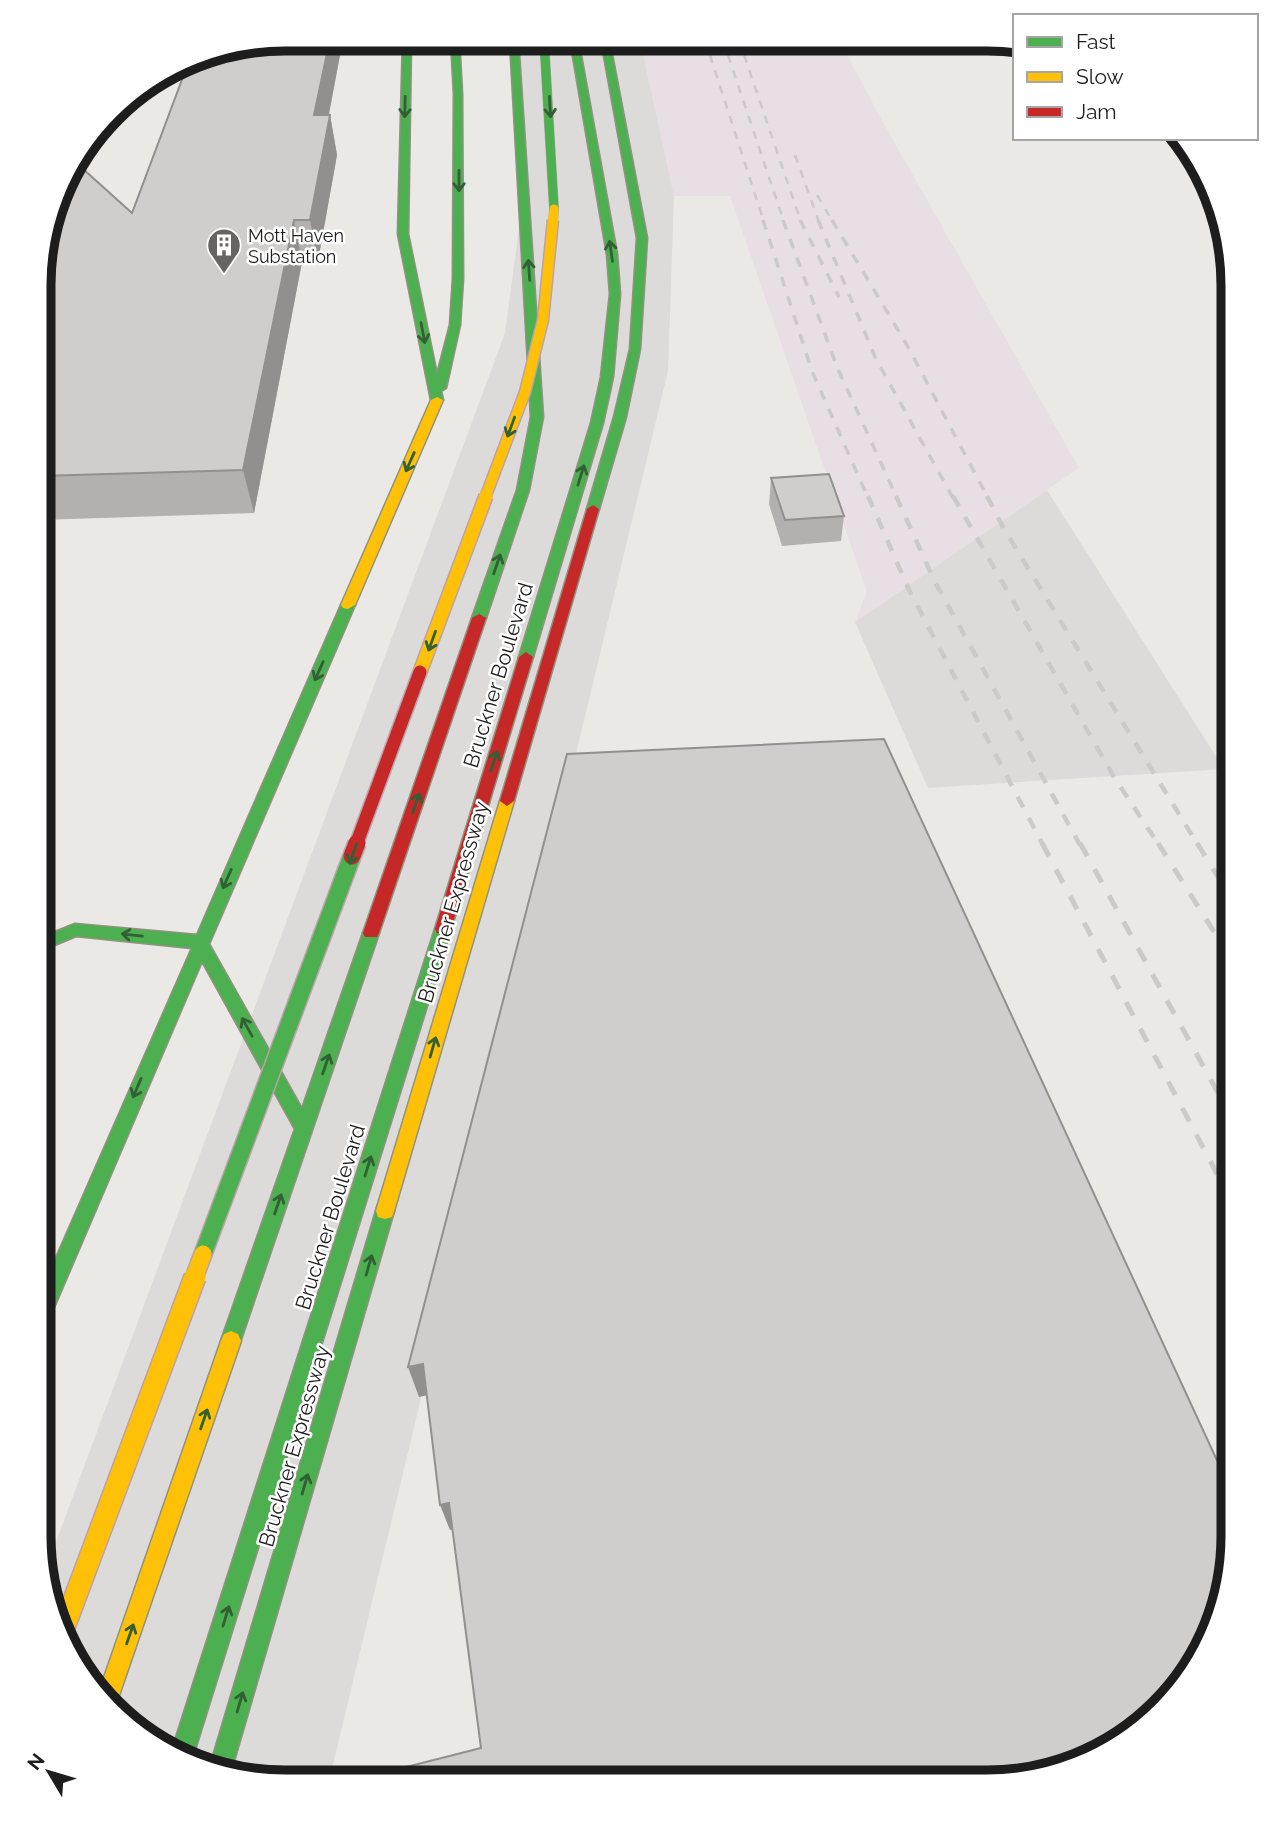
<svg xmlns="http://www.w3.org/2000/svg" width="1272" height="1821" font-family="Raleway,sans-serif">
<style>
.industrial{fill:#e8dfe4}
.pier{fill:#dcdbda}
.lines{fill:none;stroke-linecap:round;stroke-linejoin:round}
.fast-casing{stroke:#919280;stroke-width:3}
.slow-casing{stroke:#919280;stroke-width:3}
.jam-casing{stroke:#919280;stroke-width:3}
.fast{fill:#4caf50;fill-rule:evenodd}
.slow{fill:#ffc107;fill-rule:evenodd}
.jam{fill:#c62828;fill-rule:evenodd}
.rail-far3{stroke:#cacac9;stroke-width:2.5;stroke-dasharray:8 8;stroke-linecap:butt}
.rail-far2{stroke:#cacac9;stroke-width:3.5;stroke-dasharray:10 10;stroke-linecap:butt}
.rail-far1{stroke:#cacac9;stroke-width:4.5;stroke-dasharray:12 12;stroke-linecap:butt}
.rail{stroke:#cacac9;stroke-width:5;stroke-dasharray:15 15;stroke-linecap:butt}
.fast-bridge-far1-casing{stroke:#bca1a9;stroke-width:10;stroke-linecap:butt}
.fast-bridge-casing{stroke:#bca1a9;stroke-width:20;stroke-linecap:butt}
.slow-bridge-far4-casing{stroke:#bca1a9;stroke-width:10;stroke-linecap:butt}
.slow-bridge-far3-casing{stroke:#bca1a9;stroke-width:13;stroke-linecap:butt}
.slow-bridge-far2-casing{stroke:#bca1a9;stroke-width:16;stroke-linecap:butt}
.slow-bridge-far1-casing{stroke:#bca1a9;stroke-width:20;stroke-linecap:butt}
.slow-bridge-casing{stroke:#bca1a9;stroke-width:24;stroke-linecap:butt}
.jam-bridge-far1-casing{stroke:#bca1a9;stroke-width:16;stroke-linecap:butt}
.jam-bridge-casing{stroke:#bca1a9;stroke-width:20;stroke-linecap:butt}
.fast-bridge-far1{stroke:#4caf50;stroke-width:9}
.fast-bridge{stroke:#4caf50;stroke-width:17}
.slow-bridge-far4{stroke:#ffc107;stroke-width:9}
.slow-bridge-far3{stroke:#ffc107;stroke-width:10}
.slow-bridge-far2{stroke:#ffc107;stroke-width:13}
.slow-bridge-far1{stroke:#ffc107;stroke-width:17}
.slow-bridge{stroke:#ffc107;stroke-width:21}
.jam-bridge-far1{stroke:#c62828;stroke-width:13}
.jam-bridge{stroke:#c62828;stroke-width:17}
.wall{fill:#b3b1af}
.shaded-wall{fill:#92908f}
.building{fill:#d0cecc;stroke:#92908f;stroke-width:2}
.oneway{stroke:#325f34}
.labels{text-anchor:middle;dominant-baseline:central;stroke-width:5;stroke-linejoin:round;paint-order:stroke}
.far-poi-label{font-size:18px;fill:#1d1d1d;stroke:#fff;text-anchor:start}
.street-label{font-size:21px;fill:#1d1d1d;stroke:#fff}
.rim{fill:none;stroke:#1d1d1d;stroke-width:9}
</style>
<rect width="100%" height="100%" fill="#ebe9e6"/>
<!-- industrial -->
<path class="industrial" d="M640,40H839L884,124L1079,468L855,622L867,592L730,196H674Z"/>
<!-- pier -->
<path class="pier" d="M508,39L640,40L674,196L668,371L329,1781L253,1780L135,1732L64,1645L46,1569L505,333L520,221Z
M1047,490L1224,769L928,788L855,622Z"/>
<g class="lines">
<!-- fast casing -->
<g class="fast-casing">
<path id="fast" d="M403,39H411L408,234L437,375L450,325L453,278L454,94L451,39H459L462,94L463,278L460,325L446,388L441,391L443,400L437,403L431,400L398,234Z
M510,39H518L543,417L529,490L486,618L479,622L472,618L517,490L531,417Z
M570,39H578L617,254L620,294L613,377L603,423L533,657L526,662L519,657L591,423L601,377L610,294L607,254Z
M601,39H609L647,238L640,349L626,417L599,509L593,513L587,509L614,417L630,349L637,238Z
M348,601L355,605L209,944L302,1109L363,933L365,929H377L379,933L238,1348L231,1351L224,1348L221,1341L295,1129L202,961L46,1326L39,1328V1297L192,948L76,936L40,951V938L75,924L197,935L341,605Z
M443,923L449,925L451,929L193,1756L173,1747L435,929L437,925Z
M385,1203L392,1205L394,1211L231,1771L211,1763L376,1211L378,1205Z"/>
</g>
<!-- slow casing -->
<g class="slow-casing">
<path id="slow" d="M437,397L443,400L355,605L348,609L343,608L341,605L431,400Z
M507,796L514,801L394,1211L392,1217L385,1219L378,1217L376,1211L500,801Z
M231,1331L238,1334L241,1341L115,1707L100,1689L221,1341L224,1334Z"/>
</g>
<!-- jam casing -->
<g class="jam-casing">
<path id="jam" d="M593,505L599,509L514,801L507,806L500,801L587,509Z
M479,614L486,618L379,933L377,937H365L363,933L472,618Z
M526,652L533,657L451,929L449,933H437L435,929L519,657Z"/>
</g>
<!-- fast -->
<use href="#fast" class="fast"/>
<!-- slow -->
<use href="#slow" class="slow"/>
<!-- jam -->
<use href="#jam" class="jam"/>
<!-- rail-far3 -->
<path class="rail-far3" d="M705,40L764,222
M723,40L784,222
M739,40L801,222
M795,155L819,222
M817,195L833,222"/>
<!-- rail-far2 -->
<path class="rail-far2" d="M763,220L812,371L868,498
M783,220L837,367L897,498
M800,220L839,297
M818,220L876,359L953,498
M832,220L907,345L988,498"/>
<!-- rail-far1 -->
<path class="rail-far1" d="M868,496L909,590L1043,845
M896,496L934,580L1080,845
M953,496L1114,777L1159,845
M987,496L1004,529L1198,845"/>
<!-- rail -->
<path class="rail" d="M1042,843L1233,1204
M1080,843L1233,1120
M1158,843L1233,962
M1197,843L1233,901"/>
<!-- fast-bridge-far1 casing -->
<g class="fast-bridge-far1-casing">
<path id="fast-bridge-far1" d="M544,39L554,209"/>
</g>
<!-- fast-bridge casing -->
<g class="fast-bridge-casing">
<path id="fast-bridge" d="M203,1254L352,856"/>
</g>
<!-- slow-bridge-far4 casing -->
<g class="slow-bridge-far4-casing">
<path id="slow-bridge-far4" d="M553,222L554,209"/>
</g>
<!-- slow-bridge-far3 casing -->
<g class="slow-bridge-far3-casing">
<path id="slow-bridge-far3" d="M485,498L525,392L543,320L553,220"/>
</g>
<!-- slow-bridge-far2 casing -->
<g class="slow-bridge-far2-casing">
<path id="slow-bridge-far2" d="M420,672L486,496"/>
</g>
<!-- slow-bridge-far1 casing -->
<g class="slow-bridge-far1-casing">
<path id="slow-bridge-far1" d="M194,1278L203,1254"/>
</g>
<!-- slow-bridge casing -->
<g class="slow-bridge-casing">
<path id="slow-bridge" d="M61,1635L195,1277"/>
</g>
<!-- jam-bridge-far1 casing -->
<g class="jam-bridge-far1-casing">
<path id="jam-bridge-far1" d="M356,845L420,672"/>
</g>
<!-- jam-bridge casing -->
<g class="jam-bridge-casing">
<path id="jam-bridge" d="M352,856L357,843"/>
</g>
<!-- fast-bridge-far1 -->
<use href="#fast-bridge-far1" class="fast-bridge-far1"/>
<!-- fast-bridge -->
<use href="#fast-bridge" class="fast-bridge"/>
<!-- slow-bridge-far4 -->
<use href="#slow-bridge-far4" class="slow-bridge-far4"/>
<!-- slow-bridge-far3 -->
<use href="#slow-bridge-far3" class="slow-bridge-far3"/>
<!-- slow-bridge-far2 -->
<use href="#slow-bridge-far2" class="slow-bridge-far2"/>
<!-- slow-bridge-far1 -->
<use href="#slow-bridge-far1" class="slow-bridge-far1"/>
<!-- slow-bridge -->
<use href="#slow-bridge" class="slow-bridge"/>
<!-- jam-bridge-far1 -->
<use href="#jam-bridge-far1" class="jam-bridge-far1"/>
<!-- jam-bridge -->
<use href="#jam-bridge" class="jam-bridge"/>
</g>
<!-- wall -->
<path class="wall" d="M285,38L343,39L329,115H330L337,155L318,261L302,262L254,513L40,520L41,252L132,213Z
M771,478L844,516L841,541L782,546L769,504Z"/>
<!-- shaded-wall -->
<path class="shaded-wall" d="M330,39H343L321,155L314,115Z
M330,115L337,155L318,261L310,220Z
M294,220L302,262L254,513L243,470Z
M423,1364L433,1394L419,1397L408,1367Z
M449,1503L459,1528L450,1530L440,1505Z"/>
<!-- building -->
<path class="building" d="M285,38L330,39L314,115H330L310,220H294L243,470L40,476L41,252L71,162L73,160L132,213L189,61L205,52Z
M829,474L844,516L785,520L771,478Z
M884,739L1233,1495V1553L1192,1673L1096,1757L988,1782L351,1781L481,1748L449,1503L440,1505L423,1364L408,1367L567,754Z"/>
<!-- one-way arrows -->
<defs><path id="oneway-shaft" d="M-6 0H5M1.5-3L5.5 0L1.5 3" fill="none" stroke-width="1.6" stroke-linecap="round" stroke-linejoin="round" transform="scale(1.75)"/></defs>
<g class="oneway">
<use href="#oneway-shaft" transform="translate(405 107) rotate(91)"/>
<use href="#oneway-shaft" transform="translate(550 107) rotate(87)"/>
<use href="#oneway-shaft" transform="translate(459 181) rotate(90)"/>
<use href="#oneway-shaft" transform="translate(611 251) rotate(-98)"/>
<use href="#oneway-shaft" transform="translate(529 270) rotate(-94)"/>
<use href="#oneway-shaft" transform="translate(423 333) rotate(79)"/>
<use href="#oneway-shaft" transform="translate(511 427) rotate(110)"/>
<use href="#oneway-shaft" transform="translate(410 462) rotate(114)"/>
<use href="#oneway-shaft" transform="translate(581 475) rotate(-73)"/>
<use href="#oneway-shaft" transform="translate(497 564) rotate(-71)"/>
<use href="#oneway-shaft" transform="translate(432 641) rotate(110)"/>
<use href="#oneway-shaft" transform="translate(319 671) rotate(114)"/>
<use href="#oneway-shaft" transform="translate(494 761) rotate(-73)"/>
<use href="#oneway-shaft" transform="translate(416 803) rotate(-71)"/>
<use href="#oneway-shaft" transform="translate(353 854) rotate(110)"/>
<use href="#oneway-shaft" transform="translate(227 879) rotate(114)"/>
<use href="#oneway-shaft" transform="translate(132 935) rotate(-174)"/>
<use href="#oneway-shaft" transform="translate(247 1027) rotate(-119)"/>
<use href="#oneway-shaft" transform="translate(433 1047) rotate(-74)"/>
<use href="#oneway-shaft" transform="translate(326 1064) rotate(-71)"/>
<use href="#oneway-shaft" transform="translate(137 1088) rotate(113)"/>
<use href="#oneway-shaft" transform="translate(368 1166) rotate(-73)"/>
<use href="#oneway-shaft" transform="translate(278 1204) rotate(-71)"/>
<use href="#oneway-shaft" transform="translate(369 1265) rotate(-74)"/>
<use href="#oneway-shaft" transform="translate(204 1419) rotate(-71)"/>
<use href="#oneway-shaft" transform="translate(305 1484) rotate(-74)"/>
<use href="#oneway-shaft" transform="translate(226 1616) rotate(-73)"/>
<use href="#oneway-shaft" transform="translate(130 1634) rotate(-71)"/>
<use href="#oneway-shaft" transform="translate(240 1702) rotate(-74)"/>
</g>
<!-- icons -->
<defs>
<g id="building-pin" transform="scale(1.75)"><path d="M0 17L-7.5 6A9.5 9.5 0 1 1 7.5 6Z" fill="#656463" stroke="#fff"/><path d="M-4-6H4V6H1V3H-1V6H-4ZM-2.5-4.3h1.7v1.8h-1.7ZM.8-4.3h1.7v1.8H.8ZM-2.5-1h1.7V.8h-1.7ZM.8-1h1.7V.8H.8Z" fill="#fff"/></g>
</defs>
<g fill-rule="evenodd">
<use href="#building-pin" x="224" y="245"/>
</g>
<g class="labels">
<!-- far-poi labels -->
<g class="far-poi-label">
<text x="248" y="235">Mott Haven<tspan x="248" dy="21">Substation</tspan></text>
</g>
<!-- street labels -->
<g class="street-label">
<text transform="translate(498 675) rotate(-73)">Bruckner Boulevard</text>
<text transform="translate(453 902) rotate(-74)">Bruckner Expressway</text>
<text transform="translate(330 1217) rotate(-73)">Bruckner Boulevard</text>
<text transform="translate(294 1446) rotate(-74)">Bruckner Expressway</text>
</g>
</g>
<!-- crop -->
<path d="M0 0H1272V1821H0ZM285 51H987A234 234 0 0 1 1221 285V1536A234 234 0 0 1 987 1770H285A234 234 0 0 1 51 1536V285A234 234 0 0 1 285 51Z" fill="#fff" fill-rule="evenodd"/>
<path class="rim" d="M285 51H987A234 234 0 0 1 1221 285V1536A234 234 0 0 1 987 1770H285A234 234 0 0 1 51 1536V285A234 234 0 0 1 285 51Z"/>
<!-- legend -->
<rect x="1013" y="14" width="245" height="126" fill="#ffffff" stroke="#a5a5a5" stroke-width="2"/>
<rect x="1027" y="37" width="35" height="10" fill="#4caf50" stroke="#a5a5a5" stroke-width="2"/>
<text x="1076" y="49" font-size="21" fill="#1d1d1d">Fast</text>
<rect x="1027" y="72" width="35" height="10" fill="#ffc107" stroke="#a5a5a5" stroke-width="2"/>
<text x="1076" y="84" font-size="21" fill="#1d1d1d">Slow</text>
<rect x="1027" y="107" width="35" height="10" fill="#c62828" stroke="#a5a5a5" stroke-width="2"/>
<text x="1076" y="119" font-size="21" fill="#1d1d1d">Jam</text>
<!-- north arrow -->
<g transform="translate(49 1772) rotate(308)" stroke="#ffffff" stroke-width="5" paint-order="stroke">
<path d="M0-5L12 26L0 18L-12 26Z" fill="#1d1d1d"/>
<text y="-10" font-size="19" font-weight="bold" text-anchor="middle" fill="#1d1d1d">N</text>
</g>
</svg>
